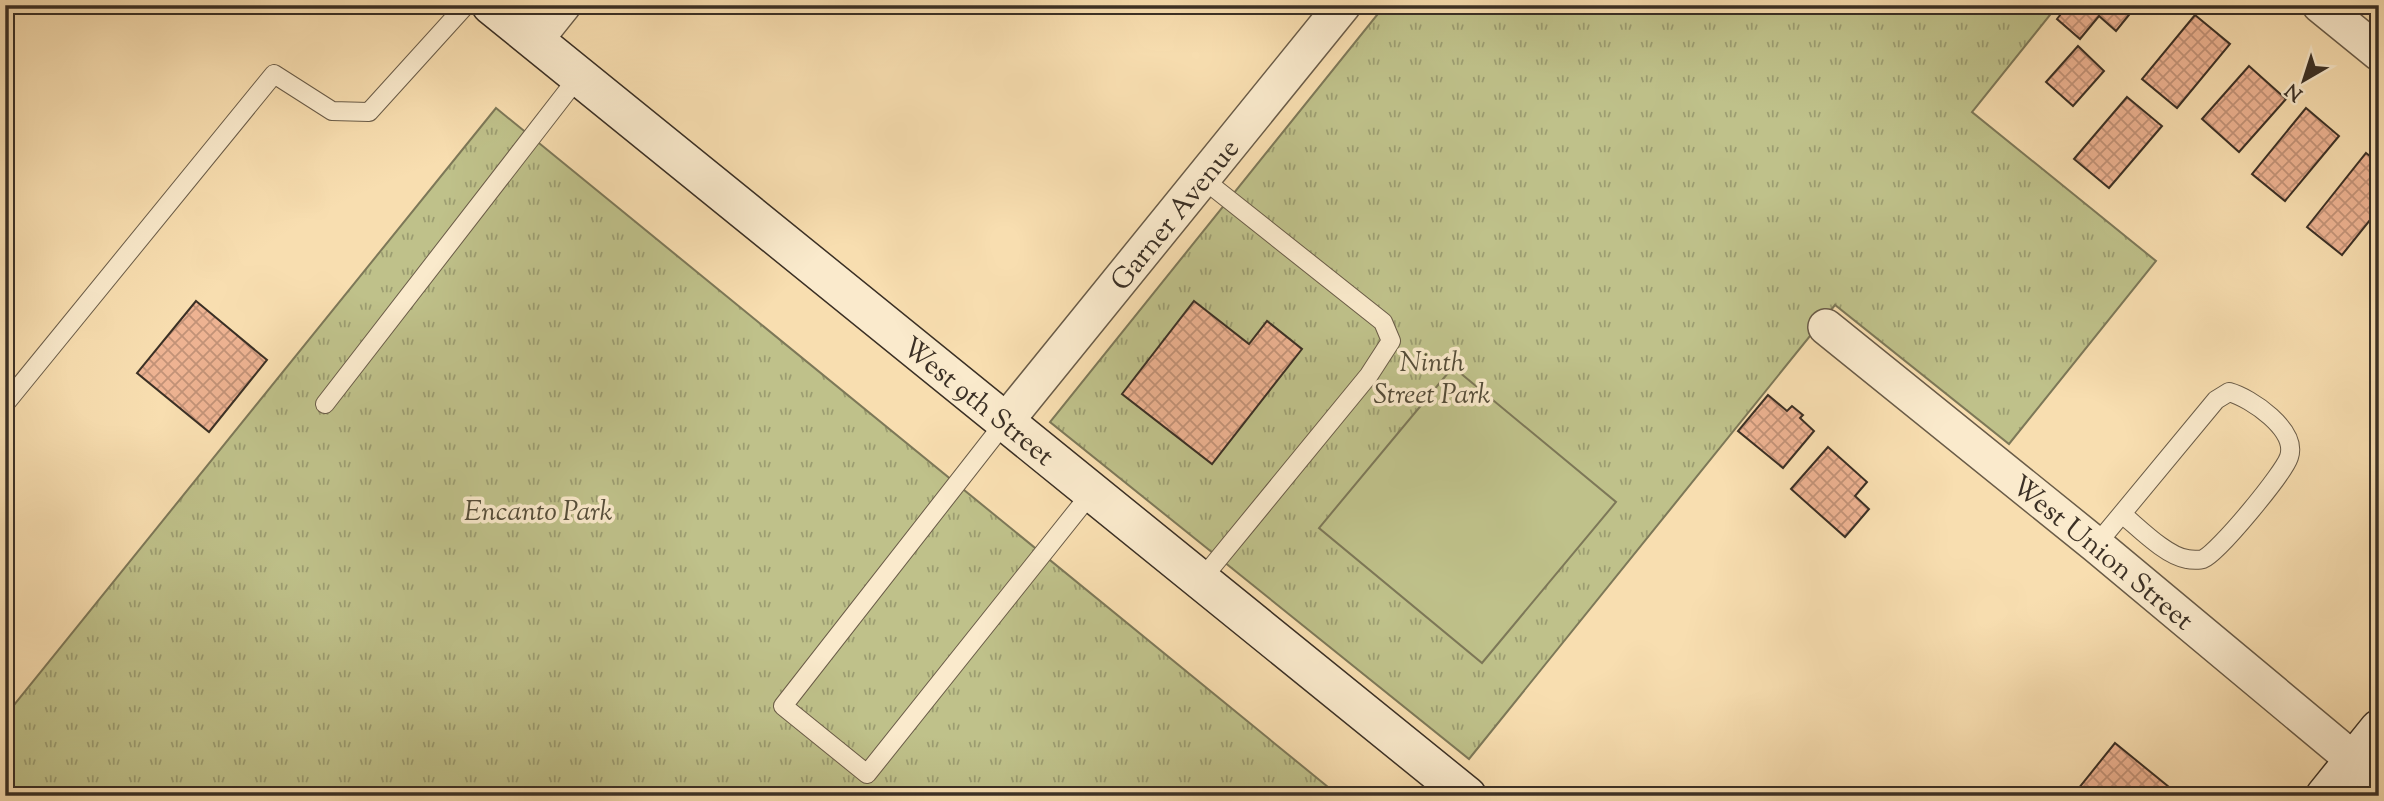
<svg xmlns="http://www.w3.org/2000/svg" width="2384" height="801" font-family="'Sorts Mill Goudy',serif">
<defs>
<pattern id="park-tufts" width="24" height="20" patternUnits="userSpaceOnUse" patternTransform="scale(1.75)"><rect width="24" height="20" fill="#bfc18a"/><path d="M3 7l-1-3M5 7V3M7 7l1-3M15 17l-1-3M17 17v-4M19 17l1-3" fill="none" stroke="#9c9d71"/></pattern>
<pattern id="building-cross-hatch" width="8" height="8" patternUnits="userSpaceOnUse" patternTransform="scale(1.75)"><rect width="8" height="8" fill="#eeb392"/><path d="M0 0l8 8M0 8l8-8" fill="none" stroke="#c29277"/></pattern>
</defs>
<rect width="100%" height="100%" fill="#f8deb0"/>
<filter id="stains"><feTurbulence type="fractalNoise" baseFrequency=".00286" numOctaves="4"/><feColorMatrix values="0 0 0 0 .2 0 0 0 0 .09 0 0 0 0 .02 0 0 0 .5 -.17"/></filter>
<radialGradient id="worn" r=".72"><stop offset=".6" stop-color="#630" stop-opacity="0"/><stop offset="1" stop-color="#630" stop-opacity=".3"/></radialGradient>
<g fill="url(#park-tufts)" stroke="#7d7858" stroke-width="2">
<path d="M1385,5H2058L1972,112L2156,261L2009,444L1835,305L1469,759L1050,422Z"/>
<path d="M496,108L1339,796H5V716Z"/>
</g>
<path fill="#bfc18a" stroke="#7d7858" stroke-width="2" d="M1453,367L1616,502L1482,663L1319,528Z"/>
<g fill="url(#building-cross-hatch)" stroke="#3b3025" stroke-width="2">
<path d="M2068,5H2137L2116,31L2099,16L2080,39L2057,19Z"/>
<path d="M2195,15L2230,44L2177,108L2142,79Z"/>
<path d="M2078,46L2104,71L2073,106L2046,82Z"/>
<path d="M2249,66L2286,99L2239,152L2202,119Z"/>
<path d="M2127,97L2162,126L2109,188L2074,159Z"/>
<path d="M2306,108L2339,136L2285,201L2252,174Z"/>
<path d="M2366,153L2379,163V209L2342,255L2307,227Z"/>
<path d="M196,301L267,360L209,432L137,373Z"/>
<path d="M1194,301L1249,344L1267,321L1302,349L1212,464L1122,394Z"/>
<path d="M1768,395L1787,411L1792,406L1803,415L1800,418L1814,431L1783,468L1738,431Z"/>
<path d="M1828,447L1867,482L1855,496L1869,509L1845,537L1791,489Z"/>
<path d="M2115,743L2180,796H2087L2078,789Z"/>
</g>
<g fill="none" stroke-linecap="round" stroke-linejoin="round">
<g stroke="#6a5c48" stroke-width="20">
<g id="lane">
<path d="M5,404L274,74L332,111L369,112L466,5"/>
<path d="M325,404L579,76"/>
<path d="M1005,422L783,706L867,774L1092,492"/>
<path d="M2096,545L2216,400L2229,392C2251,398 2298,430 2289,457C2284,473 2218,553 2203,559C2200,560 2191,560 2187,559C2166,556 2138,527 2122,514"/>
<path d="M1201,580L1369,375L1391,341L1383,322L1203,179"/>
</g>
</g>
<g stroke="#6a5c48" stroke-width="38">
<g id="street">
<path d="M2320,5L2379,53"/>
<path d="M535,40L563,5"/>
<path id="s1" d="M1826,327L2096,545L2379,781"/>
<path id="s2" d="M1005,422L1343,5"/>
</g>
</g>
<g stroke="#3b3025" stroke-width="41">
<g id="secondary">
<path id="s3" d="M491,5L1467,796"/>
<path d="M2325,796L2379,729"/>
</g>
</g>
<use href="#lane" stroke="#faeacc" stroke-width="18"/>
<use href="#street" stroke="#faeacc" stroke-width="35"/>
<use href="#secondary" stroke="#faeacc" stroke-width="38"/>
</g>
<g text-anchor="middle" stroke-width="7" stroke-linejoin="round" paint-order="stroke">
<g font-size="28" fill="#3b3025" stroke="#faeacc">
<text dy="10" stroke="none"><textPath href="#s2" startOffset="268">Garner Avenue</textPath></text>
<text dy="10" stroke="none"><textPath href="#s3" startOffset="628">West 9th Street</textPath></text>
<text dy="10" stroke="none"><textPath href="#s1" startOffset="357">West Union Street</textPath></text>
</g>
<g font-size="28" font-style="italic" fill="#554d39" stroke="#faeacc">
<text x="1432" y="371">Ninth<tspan x="1432" dy="32">Street Park</tspan></text>
<text x="538" y="520">Encanto Park</text>
</g>
</g>
<rect width="2384" height="801" fill="none" stroke="#f8deb0" stroke-width="28"/>
<rect x="7" y="7" width="2370" height="787" fill="none" stroke="#3b3025" stroke-width="3.5"/>
<rect x="14" y="14" width="2356" height="773" fill="none" stroke="#3b3025" stroke-width="2"/>
<g transform="translate(2304 80) rotate(219)" stroke="#faeacc" stroke-width="5" paint-order="stroke">
<path d="M0-5L12 26L0 18L-12 26Z" fill="#3b3025"/>
<text y="-10" font-size="19" font-weight="bold" text-anchor="middle" fill="#3b3025">N</text>
</g>
<rect width="100%" height="100%" filter="url(#stains)"/>
<rect width="100%" height="100%" fill="url(#worn)"/>
</svg>
